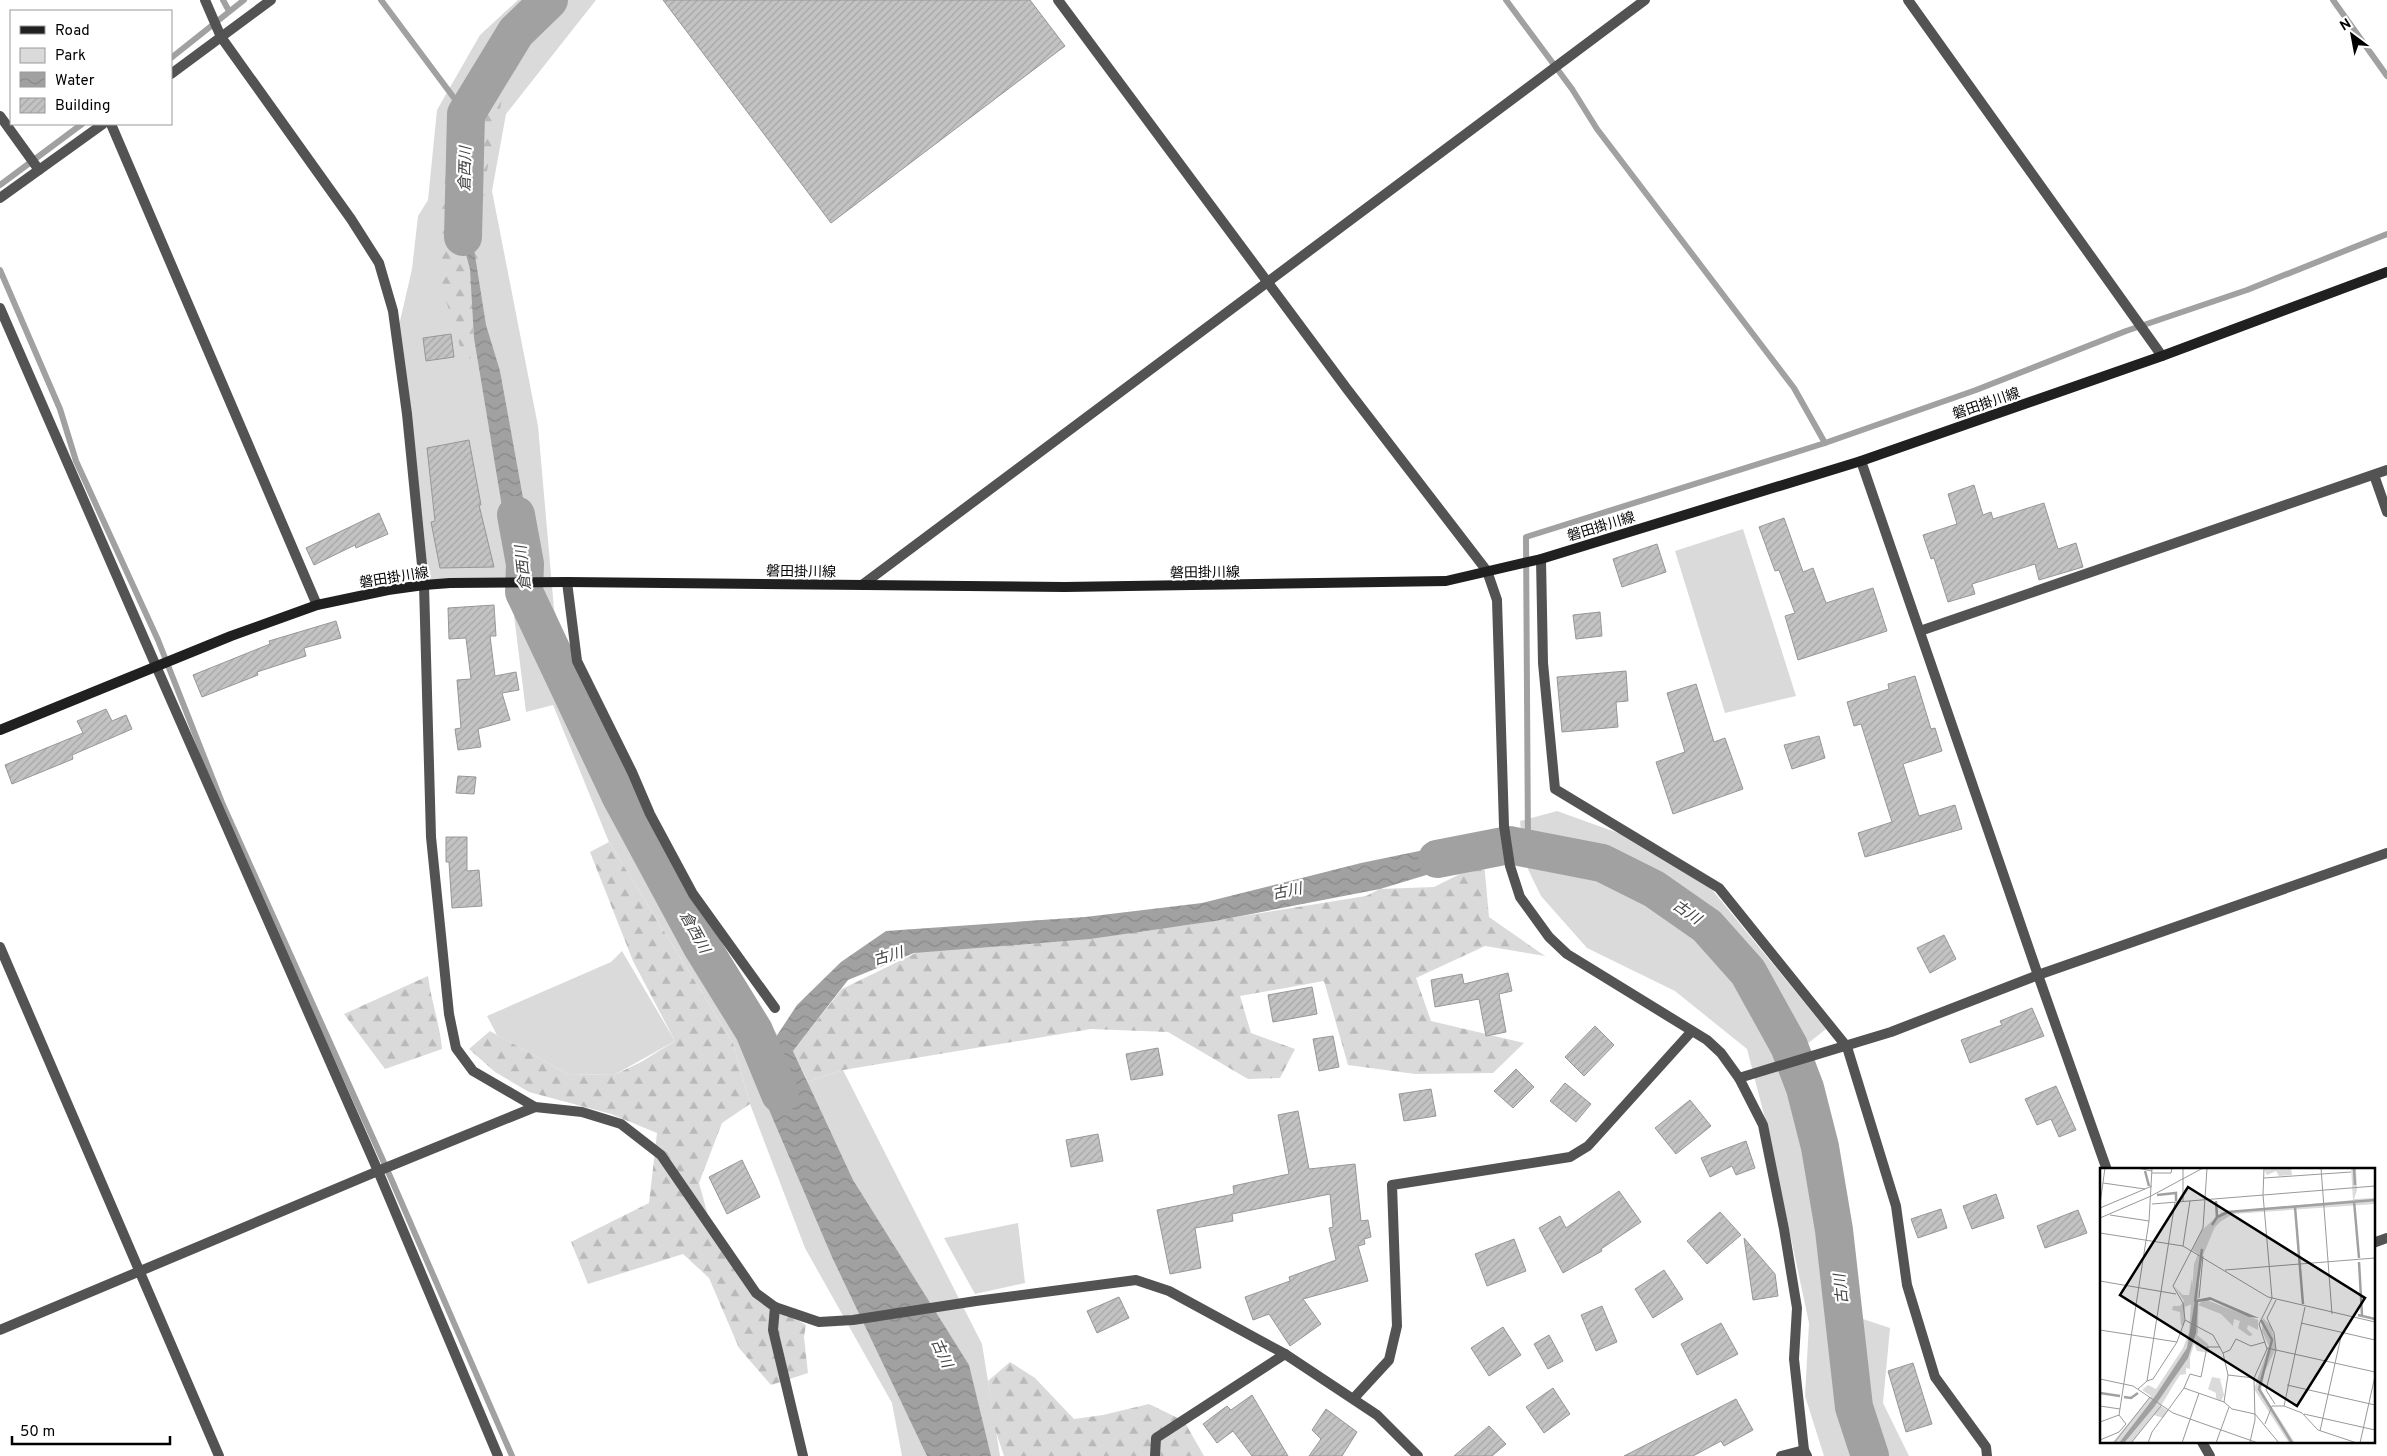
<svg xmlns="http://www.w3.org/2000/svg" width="2387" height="1456" font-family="Overpass,'Noto Sans JP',sans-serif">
<defs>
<pattern id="forest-firs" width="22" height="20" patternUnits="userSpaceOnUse" patternTransform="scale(1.25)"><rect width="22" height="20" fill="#dadada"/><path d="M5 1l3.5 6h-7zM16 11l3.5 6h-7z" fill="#b9b9b9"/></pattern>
<pattern id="water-waves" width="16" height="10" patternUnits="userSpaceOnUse" patternTransform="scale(1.25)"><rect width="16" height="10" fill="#a1a1a1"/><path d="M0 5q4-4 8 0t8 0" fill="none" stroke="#898989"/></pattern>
<pattern id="building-hatch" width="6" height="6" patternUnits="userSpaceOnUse" patternTransform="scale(1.25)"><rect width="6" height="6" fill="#c3c3c3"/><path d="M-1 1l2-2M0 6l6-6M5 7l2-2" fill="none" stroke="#a6a6a6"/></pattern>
</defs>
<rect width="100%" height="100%" fill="#fff"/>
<g fill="#dadada">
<path d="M518,0H596L506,114L492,191L538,426L554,609L582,687L666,863L808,1082L843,1070L982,1344L1000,1456H902L892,1403L805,1248L750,1104L733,1043L609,842L553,705L526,712L510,583L424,585L397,334L412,269L418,216L428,200L437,110L480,35Z"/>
<path d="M1743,529L1796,696L1725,713L1675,551Z"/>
<path d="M1557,811L1646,843L1709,886L1826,1029L1801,1049L1812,1082L1857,1317L1890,1328L1883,1403L1909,1456H1824L1805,1396L1809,1323L1768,1130L1747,1049L1675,991L1587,948L1541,896L1524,861L1520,821Z"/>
<path d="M622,951L675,1041L614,1075L568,1074L497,1035L487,1016L611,962Z"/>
<path d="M1018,1223L1025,1283L975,1294L944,1238Z"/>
</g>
<g fill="url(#forest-firs)">
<path d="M536,0H576L548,20L505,85L486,175L469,378L451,315L438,279L443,225L440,205L449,162L466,119L461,95L507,25Z"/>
<path d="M609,842L733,1043L750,1104L722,1123L699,1183L712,1230L764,1299L806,1325L804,1337L808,1373L771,1385L739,1348L709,1278L683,1254L588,1284L571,1242L649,1203L657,1133L611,1114L529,1092L495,1072L469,1049L490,1031L568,1074L614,1075L641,1062L675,1041L633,961L590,852Z"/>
<path d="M1484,862L1489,917L1545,956L1485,946L1416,978L1431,1021L1524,1043L1493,1073L1415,1074L1348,1065L1324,981L1240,996L1251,1033L1295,1049L1280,1078L1248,1079L1168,1032L1091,1029L843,1070L808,1082L793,1051L842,989L926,948L1181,926L1366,896L1380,889L1434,887Z"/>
<path d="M428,976C431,1001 440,1024 442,1049L385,1069L344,1014Z"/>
<path d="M1010,1362L1035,1378L1074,1419L1103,1415L1149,1404L1184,1421L1204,1456H1004L995,1429L988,1381Z"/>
</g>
<g fill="url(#water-waves)">
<path d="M464,186L486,325L500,371L535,564L512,567L474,338L470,269L454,211Z"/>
<path d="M1487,837L1486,857L1380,889L1215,921L1090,939L914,953L848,980L793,1051L853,1180L969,1365L991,1456H927L832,1257L764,1098L752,1050L772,1043L797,1005L841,962L886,931L1085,917L1202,903L1361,863Z"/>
</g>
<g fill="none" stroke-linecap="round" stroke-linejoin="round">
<g stroke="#a1a1a1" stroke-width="6">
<path d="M223,0L229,11"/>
<path d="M381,0L466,114"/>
<path d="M1506,0L1572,89L1597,129L1794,388L1825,443"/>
<path d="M2333,0L2387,76"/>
<path d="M171,58L244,0"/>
<path d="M0,185L82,124"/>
<path d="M0,270L60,409L76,461L158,640L223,805L386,1167L512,1456"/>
<path d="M1528,847L1526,537L1825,443L1976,390L2126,331L2247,290L2387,234"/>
</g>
<g stroke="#a1a1a1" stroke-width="38">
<path d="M463,237L466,114L516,32L549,0"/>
<path d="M516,515L525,564L524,592L621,797L701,945L754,1031L780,1094"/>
<path d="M1437,859L1509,845L1602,863L1654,889L1707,926L1748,972L1789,1046L1805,1088L1820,1147L1834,1230L1854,1407L1870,1456"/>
</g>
</g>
<g fill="url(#building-hatch)" stroke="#979797">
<path d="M663,0H1030L1065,46L831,223Z"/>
<path d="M451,334L454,357L426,361L423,338Z"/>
<path d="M469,440L481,505H479L494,567L440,568L431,522L435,521L427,448Z"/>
<path d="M1974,485L1983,515L1991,512L1993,519L2044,503L2058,549L2076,543L2083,567L2039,580L2035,564L1972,584L1975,594L1948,602L1934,558L1931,559L1923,535L1957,524L1948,494Z"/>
<path d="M379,513L388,534L356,548L355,545L314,565L306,548Z"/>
<path d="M1784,518L1803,572L1813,568L1826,603L1873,588L1887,631L1798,660L1785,616L1795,613L1779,570L1775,571L1759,527Z"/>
<path d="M1657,544L1666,572L1622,587L1613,559Z"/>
<path d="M494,605L496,636H490L495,676L516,672L519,690L502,693L510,720L478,729L481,747L458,750L455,729L461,728L457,680L471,679L466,638L449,639L448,608Z"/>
<path d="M1600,612L1602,636L1576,639L1573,615Z"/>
<path d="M336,621L341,638L304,648L306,656L257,672L258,675L202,697L193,675L270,644L269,641Z"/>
<path d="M1626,671L1628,701L1616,702L1618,727L1562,732L1557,677Z"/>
<path d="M1915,676L1931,729L1935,728L1942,751L1903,764L1919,816L1955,805L1962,829L1865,857L1858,833L1892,822L1861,724L1854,726L1847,702L1889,689L1888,684Z"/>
<path d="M1696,684L1714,742L1725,738L1743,789L1673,814L1656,762L1685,752L1667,693Z"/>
<path d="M106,709L112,721L126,715L132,729L72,755L73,759L12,784L5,765L83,733L77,721Z"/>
<path d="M1819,736L1825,758L1792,769L1784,745Z"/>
<path d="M458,776L476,777L474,794L456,793Z"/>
<path d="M446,837H467V871L479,870L482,906L452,908L449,862H446Z"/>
<path d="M1944,935L1956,959L1930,973L1917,948Z"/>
<path d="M1508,973L1512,991L1499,994L1506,1032L1486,1036L1479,999L1435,1007L1431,980L1462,974L1464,984Z"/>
<path d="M1312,987L1317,1014L1273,1022L1268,995Z"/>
<path d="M2032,1008L2044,1036L1970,1063L1961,1040L2002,1025L2000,1021Z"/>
<path d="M1595,1026L1614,1045L1584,1076L1565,1057Z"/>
<path d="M1333,1036L1339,1067L1319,1071L1313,1039Z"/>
<path d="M1158,1048L1163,1075L1131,1080L1126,1054Z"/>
<path d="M1516,1069L1534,1087L1513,1108L1494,1091Z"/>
<path d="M1565,1083L1591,1104L1576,1122L1550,1101Z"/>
<path d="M2056,1086L2076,1130L2059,1137L2051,1119L2037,1125L2025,1099Z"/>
<path d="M1431,1089L1436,1116L1404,1121L1399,1094Z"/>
<path d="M1690,1100L1711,1126L1676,1154L1655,1128Z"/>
<path d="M1298,1111L1309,1169L1355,1164L1361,1221L1368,1220L1371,1237L1364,1239L1365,1244L1358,1246L1368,1281L1303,1299L1321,1324L1290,1346L1269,1314L1253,1320L1245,1297L1290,1281L1289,1277L1336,1260L1329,1228L1333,1227L1330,1194L1232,1214L1233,1221L1195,1228L1201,1268L1170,1274L1157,1210L1234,1194L1233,1186L1289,1174L1278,1115Z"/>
<path d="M1098,1134L1103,1161L1071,1167L1066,1140Z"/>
<path d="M1746,1141L1755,1168L1736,1175L1732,1166L1710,1177L1701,1158Z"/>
<path d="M742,1160L760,1197L727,1214L709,1177Z"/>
<path d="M1619,1191L1641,1222L1601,1249L1602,1251L1563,1273L1539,1228L1560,1216L1566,1228Z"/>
<path d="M1996,1194L2004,1218L1972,1229L1963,1206Z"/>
<path d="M1941,1209L1947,1228L1918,1238L1911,1219Z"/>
<path d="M2078,1210L2087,1233L2045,1248L2037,1226Z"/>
<path d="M1720,1212L1741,1235L1707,1264L1687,1241Z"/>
<path d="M1744,1238L1775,1274L1778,1296L1753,1300Z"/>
<path d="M1514,1239L1526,1271L1487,1286L1475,1254Z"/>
<path d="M1664,1270L1683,1299L1653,1318L1635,1289Z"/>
<path d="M1119,1297L1129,1318L1097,1333L1087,1311Z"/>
<path d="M1602,1306L1617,1342L1596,1351L1581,1315Z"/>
<path d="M1721,1323L1738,1354L1697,1375L1681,1344Z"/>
<path d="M1503,1327L1521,1355L1489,1376L1471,1348Z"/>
<path d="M1549,1335L1563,1361L1548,1369L1534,1344Z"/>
<path d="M1913,1363L1932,1424L1906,1432L1888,1371Z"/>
<path d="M1553,1388L1570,1414L1544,1433L1526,1407Z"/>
<path d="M1252,1395L1288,1456H1252L1233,1431L1217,1443L1203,1424L1227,1406L1231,1410Z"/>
<path d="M1736,1399L1753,1430L1724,1446L1721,1441L1693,1456H1624Z"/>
<path d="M1326,1409L1357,1432L1342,1456H1309L1321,1439L1312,1430Z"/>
<path d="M1489,1426L1506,1444L1492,1456H1454Z"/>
</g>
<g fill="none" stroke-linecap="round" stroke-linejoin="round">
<g stroke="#535353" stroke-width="10">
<path d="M205,0L221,37L351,219L379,263L393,311L407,414L424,585L431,837L449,1014L456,1048L473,1071L535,1107L582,1112L621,1124L661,1155L756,1293L775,1307L819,1322L853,1320L976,1301L1136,1280L1169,1291L1285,1354L1377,1415L1418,1456"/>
<path d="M171,74L271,0"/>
<path d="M0,116L39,170"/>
<path d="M111,124L317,605"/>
<path d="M0,198L103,124"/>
<path d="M0,308L156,666"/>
<path d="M1861,461L2038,975L2107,1170"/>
<path d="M2374,475L2387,512"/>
<path d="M1541,559L1543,663L1555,789L1719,888L1847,1047L1896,1206L1907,1285L1935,1377L1986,1447L1987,1456"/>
<path d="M567,582L577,661L632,772L650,814L693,894L775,1008"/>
<path d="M862,585L1645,0"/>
<path d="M1920,631L2387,470"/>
<path d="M1739,1078L1891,1032L2038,975L2387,853"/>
<path d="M378,1171L535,1107"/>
<path d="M2373,1243L2387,1238"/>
<path d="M775,1307L773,1330L803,1456"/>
<path d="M1354,1398L1389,1360L1397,1326L1392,1185L1570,1157L1588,1146L1691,1032"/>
<path d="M2202,1442L2210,1456"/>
<path d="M1155,1456L1156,1438L1285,1354"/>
<path d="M1781,1456L1804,1450"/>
</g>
<g stroke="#535353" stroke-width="10">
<path d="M1058,0L1347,389L1487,571L1497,600L1504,826L1510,866L1520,897L1549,937L1567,954L1707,1040L1721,1053L1739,1078L1763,1125L1784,1229L1797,1308L1794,1359L1804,1450L1807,1456"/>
<path d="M1908,0L2162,356"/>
<path d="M156,666L378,1171L498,1456"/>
<path d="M0,947L219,1456"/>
<path d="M0,1330L378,1171"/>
</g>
<path stroke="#202020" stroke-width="10" d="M0,730L231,636L317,605L388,590L424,585L450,583L567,582L1065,587L1446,581L1541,559L1861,461L2162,356L2387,272"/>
</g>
<g text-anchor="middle" stroke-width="4.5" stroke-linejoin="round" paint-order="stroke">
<g font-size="14" fill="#000" stroke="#fff">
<text transform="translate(1986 403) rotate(-19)" y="5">磐田掛川線</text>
<text transform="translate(1601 526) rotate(-17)" y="5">磐田掛川線</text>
<text transform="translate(801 571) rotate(1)" y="5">磐田掛川線</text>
<text transform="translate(1205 572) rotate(-1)" y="5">磐田掛川線</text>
<text transform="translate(394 577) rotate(-9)" y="5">磐田掛川線</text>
</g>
<g font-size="15" font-style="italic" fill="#424242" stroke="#fff">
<text transform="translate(465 169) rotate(-89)" y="5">倉西川</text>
<text transform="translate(523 568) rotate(-96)" y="5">倉西川</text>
<text transform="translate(1287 891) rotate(-12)" y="5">古川</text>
<text transform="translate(1687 912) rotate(35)" y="5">古川</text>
<text transform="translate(695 932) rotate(61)" y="5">倉西川</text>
<text transform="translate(888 956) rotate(-16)" y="5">古川</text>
<text transform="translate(1841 1289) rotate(-96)" y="5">古川</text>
<text transform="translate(942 1353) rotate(66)" y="5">古川</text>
</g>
</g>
<g transform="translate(2100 1168)">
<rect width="275" height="275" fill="#fff"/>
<path d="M251,0H256L257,22L254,31L275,30V36L133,46L116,56L99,97L98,164L90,189L61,238L68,243L63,250L54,247L31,275H12L51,228L42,222L48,217L56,221L83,180L89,164L94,96L98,86L92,82L102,62L122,44L253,32ZM163,150L171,158L176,180L165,203L161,222L195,275H189L154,221L169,178L162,163Z" fill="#dadada"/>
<path d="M191,0L192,7L179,8L176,3L167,7L164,1ZM275,31V34L262,36L128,46L105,69L111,55L124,44ZM92,110L94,130L92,136L85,139L84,158L81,157L80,144L72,142L73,138H80L84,133L74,118L83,127H89ZM104,131L158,152V162L148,157L147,161L153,167L149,168L138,160L140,153L134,151L133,158L121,146L98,137ZM97,167L108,176L110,185L97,183L94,176ZM90,189V201L86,200V206L80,207L74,216L75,207ZM112,209L127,212L120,211L124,227L121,233L116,230V225L108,221Z" fill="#dadada"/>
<path d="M110,129L159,150L149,149L111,132L98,134L96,165L88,190L54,239L24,275H19L56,227L87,180L95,132Z" fill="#a1a1a1"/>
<path fill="none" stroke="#a1a1a1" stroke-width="2.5" d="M254,0L255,17M45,3L49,18M57,27L76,25V33M116,33L117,49M254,33L259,90M195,39L203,136M112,57L117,49L128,44L275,32M259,94L262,147M95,134L102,81M258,147L275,151M161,152L172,172L159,221L192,275M0,225L20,228M24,229L31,230L38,225"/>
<path fill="none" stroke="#999" stroke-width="1" d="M37,0L52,3M83,0V33M107,0L103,60L73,118L83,135L85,152L113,167L123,185L128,207L124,234M221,0L232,146M52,5H71L72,0M164,10L251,4M3,15L45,21M0,36L5,0M52,36L275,18M0,40L52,18M10,47L49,53M0,50L51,28L103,0M0,65L83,78L168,129L275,154M83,78L90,33M125,102L275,90M0,113L76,126M99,130L103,88M201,155L275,172M0,162L77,174M167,180L275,204M123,185L130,182L136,171L151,178L165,174M128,207L154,210M0,211L33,218L73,245L158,275M47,213L53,211L77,174L85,152M187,217L275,237M84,220L124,234L132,241L155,246L179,275M38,221L47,213L75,34M175,236L166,222L176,182L174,165L167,150L176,132M0,238L20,241M184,238L205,139M204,246L275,262M0,254L19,247M165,256L172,238H184L202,245L218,262L257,275M220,263L242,164M0,272L19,264L26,256L19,247L49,53L52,0M150,274L155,252L154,210L167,181L159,156L172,130L163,27L164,0M14,275L50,229M31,275L61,238M48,275L52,264L84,220L90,206L101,209L107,179H120M82,275L99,225M116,275L129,239M260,275L275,208"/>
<path fill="#000" fill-opacity="0.15" stroke="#000" stroke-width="2.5" d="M88,19L265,130L197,238L20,127Z"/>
<rect width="275" height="275" fill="none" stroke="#000" stroke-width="2.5"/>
</g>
<rect x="10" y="10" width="162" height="115" fill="#ffffff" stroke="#999999"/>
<rect x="20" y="26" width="25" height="8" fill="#202020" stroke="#999999"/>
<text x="55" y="35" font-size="15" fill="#000000">Road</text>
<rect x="20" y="48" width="25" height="15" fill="#dadada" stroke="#999999"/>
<text x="55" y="60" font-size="15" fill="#000000">Park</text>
<rect x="20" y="72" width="25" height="15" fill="url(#water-waves)" stroke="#999999"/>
<text x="55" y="85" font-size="15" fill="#000000">Water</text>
<rect x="20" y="98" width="25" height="15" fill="url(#building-hatch)" stroke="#999999"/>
<text x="55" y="110" font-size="15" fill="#000000">Building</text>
<g transform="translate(2352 35) rotate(328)" stroke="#ffffff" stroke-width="4" paint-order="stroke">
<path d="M0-4L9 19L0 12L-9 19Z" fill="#000000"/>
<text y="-8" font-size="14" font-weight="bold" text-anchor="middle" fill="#000000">N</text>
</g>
<path d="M12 1436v8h158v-8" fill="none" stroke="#000000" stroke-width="2.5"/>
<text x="20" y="1436" font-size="15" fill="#000000" stroke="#ffffff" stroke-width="4" paint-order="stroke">50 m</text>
</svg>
